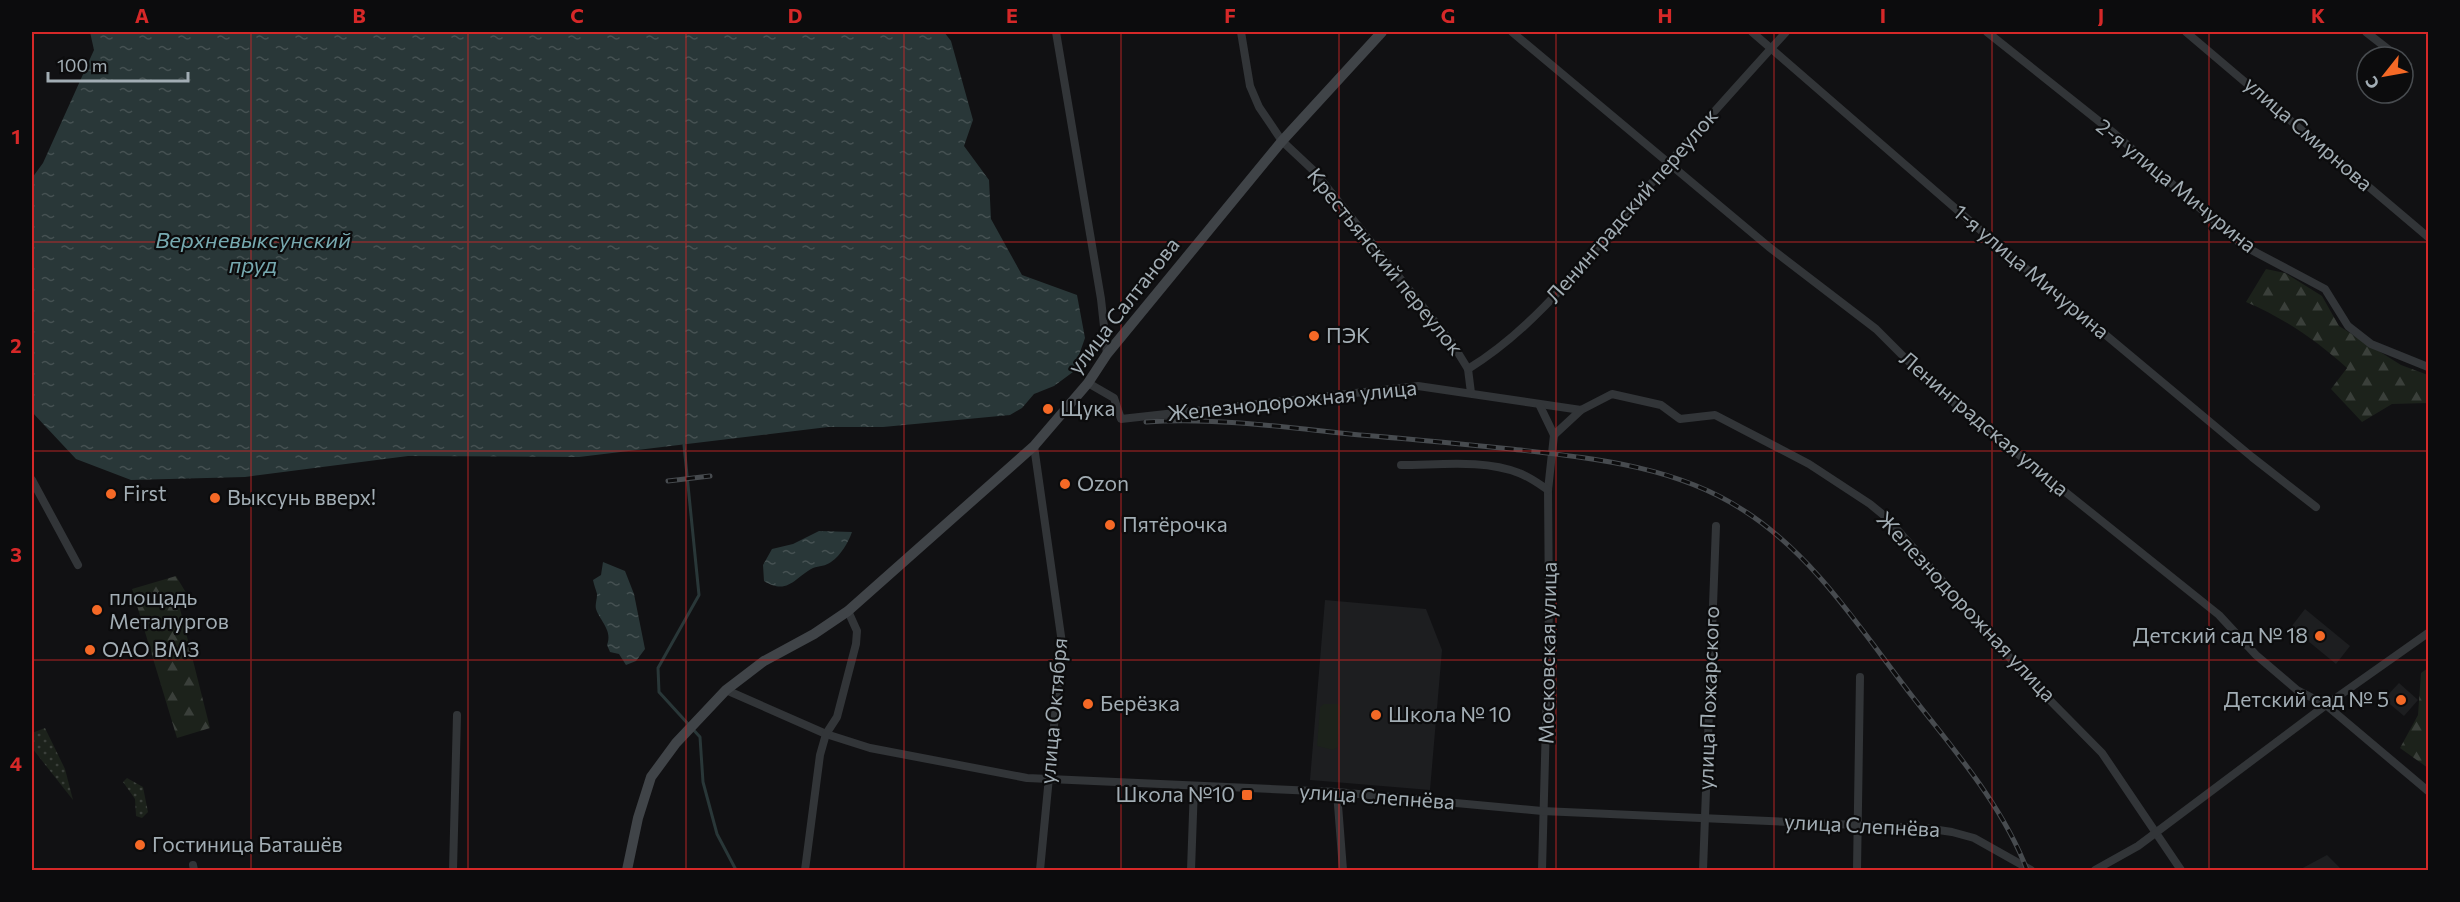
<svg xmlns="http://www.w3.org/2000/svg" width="2460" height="902" font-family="Commissioner,sans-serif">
<defs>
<pattern id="grass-dots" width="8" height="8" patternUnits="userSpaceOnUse" patternTransform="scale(1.5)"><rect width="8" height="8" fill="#1c221b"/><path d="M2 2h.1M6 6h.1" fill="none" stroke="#3a3f3a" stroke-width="1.8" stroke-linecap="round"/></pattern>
<pattern id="forest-firs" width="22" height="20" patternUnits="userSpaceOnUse" patternTransform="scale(1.5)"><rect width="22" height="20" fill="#1c221b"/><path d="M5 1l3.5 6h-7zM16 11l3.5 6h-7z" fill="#3a3f3a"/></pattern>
<pattern id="water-ripples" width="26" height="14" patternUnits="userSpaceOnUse" patternTransform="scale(1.5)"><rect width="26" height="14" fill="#293738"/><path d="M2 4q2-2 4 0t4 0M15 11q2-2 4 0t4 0" fill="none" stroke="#455152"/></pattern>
</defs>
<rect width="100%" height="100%" fill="#111113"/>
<g fill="#1d1e20">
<path d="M1325,600L1426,609L1442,650L1430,790L1310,780Z"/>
<path d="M2305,609L2350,646L2336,664L2291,627Z"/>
<path d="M2399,683L2418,700L2404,716L2384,699Z"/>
<path d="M2327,855L2342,870H2299Z"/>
</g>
<g fill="url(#grass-dots)">
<path d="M45,728L65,769L73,800L32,748V733Z"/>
<path d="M127,778L143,787L148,812L142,818L136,816L135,799L123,782Z"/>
</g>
<g fill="url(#forest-firs)">
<path d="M2266,269L2285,273L2322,296L2339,326L2401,365L2428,375V403L2392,404L2362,422L2331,389L2347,368C2317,341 2284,318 2246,302Z"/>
<path d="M176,576L188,596L178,601L210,728L177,738L132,589Z"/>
<path d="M2428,668V768L2400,748L2418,715L2421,673Z"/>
</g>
<path fill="#1c221b" d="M1324,704H1339L1341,707L1338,747L1333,750L1317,746L1320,707Z"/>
<g fill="url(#water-ripples)">
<path d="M90,32H944L951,41L973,120L964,146L989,180L991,219L1022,275L1077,295L1085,338L1073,372L1054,386L1034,394L1022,408L1010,415L883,427H828L579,457L408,456L245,477L131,480L76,459L32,412V178L43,163L94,50Z"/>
<path d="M819,531L852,532C848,543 841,555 831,562C826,566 819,566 813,568C795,577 788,596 764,581L763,565L772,549L793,544Z"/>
<path d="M603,562L625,571L634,594L645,649L636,661L626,665L619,654L610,652L607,645C613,631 600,621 596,609C595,604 597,600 597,594C596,590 594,585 593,580L601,575Z"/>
</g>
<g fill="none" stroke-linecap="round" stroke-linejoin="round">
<path stroke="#293738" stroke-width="3" d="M684,445L699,595L658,668L659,692L700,737L703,782L717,834L736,870"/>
<g stroke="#323538" stroke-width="8">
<path d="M1056,32L1101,299L1107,354"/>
<path d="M1241,32L1250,86L1259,107L1282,141L1314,171L1452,343L1468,369L1471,393"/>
<path d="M1512,32L1769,247L1876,329L1933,386L2219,615L2256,655L2297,690L2326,705L2428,791"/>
<path d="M1752,32L1993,241L2252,457L2316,507"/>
<path d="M1987,32L2115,134L2242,245L2325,289L2348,326L2371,344L2428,367"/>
<path d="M2186,32L2428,237"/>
<path d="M2366,32L2398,57"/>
<path d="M2403,61L2408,65"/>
<path d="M1468,369C1537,327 1586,259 1638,199C1686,142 1736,87 1786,32"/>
<path d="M1088,383L1114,398L1121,419L1418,386L1581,410L1612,394L1661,405L1680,419L1715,415L1809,464L1870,504L1887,518L2025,675L2102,753L2181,870"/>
<path d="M1540,406L1554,435L1548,490L1549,611L1542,870"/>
<path d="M1554,435L1581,410"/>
<path d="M1034,446L1062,643L1040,870"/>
<path d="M1401,465C1439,465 1484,459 1519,473C1530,477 1539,484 1548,490"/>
<path d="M32,480L78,565"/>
<path d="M726,690L826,734L870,748L1027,778L1337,792L1542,811L1925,828L1952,832L1974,838L2031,870"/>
<path d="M1337,792L1343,870"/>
<path d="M193,865L194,870"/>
<path d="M453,870L457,715"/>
<path d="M805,870L820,755L826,734L837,717L856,644L857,631L848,611"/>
<path d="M1191,870L1194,786"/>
<path d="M1703,870L1716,526"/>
<path d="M1857,870L1860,677"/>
<path d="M2095,870L2138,846L2326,705L2428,633"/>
</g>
<path stroke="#404448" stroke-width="10" d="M627,870L638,818L651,777L676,743L726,690L747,674L764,661L814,634L848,611L1034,446L1088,383L1107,354L1282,141L1382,32"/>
<g stroke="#474b4f" stroke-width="5">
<g id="rail">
<path d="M1146,422C1217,417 1289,428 1360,435C1411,439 1461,444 1511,449C1590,458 1674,465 1743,510C1814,555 1861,630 1912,696C1954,750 2003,806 2027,870"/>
<path d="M668,481L710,476"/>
</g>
</g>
<use href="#rail" stroke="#0c0c0d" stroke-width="3" stroke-dasharray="9" stroke-linecap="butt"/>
</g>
<path fill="none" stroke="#d62828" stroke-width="1.5" stroke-opacity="0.55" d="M251,32V870M468,32V870M686,32V870M904,32V870M1121,32V870M1339,32V870M1556,32V870M1774,32V870M1992,32V870M2209,32V870M32,242H2428M32,451H2428M32,660H2428"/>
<g fill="#f56926" stroke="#0c0c0d" stroke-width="2">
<circle cx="1314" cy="336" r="6"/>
<circle cx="1048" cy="409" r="6"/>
<circle cx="1065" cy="484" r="6"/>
<circle cx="111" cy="494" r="6"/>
<circle cx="215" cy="498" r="6"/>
<circle cx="1110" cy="525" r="6"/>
<circle cx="97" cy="610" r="6"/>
<circle cx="2320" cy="636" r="6"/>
<circle cx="90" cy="650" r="6"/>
<circle cx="2401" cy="700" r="6"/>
<circle cx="1088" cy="704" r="6"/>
<circle cx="1376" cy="715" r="6"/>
<rect x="1241" y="789" width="12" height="12" rx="3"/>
<circle cx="140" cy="845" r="6"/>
</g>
<g text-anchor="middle" stroke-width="4.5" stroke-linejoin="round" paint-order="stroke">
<g font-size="21" fill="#a2adb4" stroke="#0c0c0d">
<text transform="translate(2308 134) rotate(41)" y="7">улица Смирнова</text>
<text transform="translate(2176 186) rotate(39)" y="7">2-я улица Мичурина</text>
<text transform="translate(1632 206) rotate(-49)" y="7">Ленинградский переулок</text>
<text transform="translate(1385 262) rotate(51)" y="7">Крестьянский переулок</text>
<text transform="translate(2031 272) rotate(40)" y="7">1-я улица Мичурина</text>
<text transform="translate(1124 306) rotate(-52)" y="7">улица Салтанова</text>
<text transform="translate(1292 401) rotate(-6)" y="7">Железнодорожная улица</text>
<text transform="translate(1984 424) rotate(40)" y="7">Ленинградская улица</text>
<text transform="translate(1966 607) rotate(47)" y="7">Железнодорожная улица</text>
<text transform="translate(1548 653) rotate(-89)" y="7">Московская улица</text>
<text transform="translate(1709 698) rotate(-88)" y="7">улица Пожарского</text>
<text transform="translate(1054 711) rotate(-85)" y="7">улица Октября</text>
<text transform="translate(1377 797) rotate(4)" y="7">улица Слепнёва</text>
<text transform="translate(1862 826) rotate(3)" y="7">улица Слепнёва</text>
</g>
<g font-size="21" fill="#a2adb4" stroke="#0c0c0d" text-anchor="start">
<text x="1326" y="343">ПЭК</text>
<text x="1060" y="416">Щука</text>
<text x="1077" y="491">Ozon</text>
<text x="123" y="501">First</text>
<text x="227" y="505">Выксунь вверх!</text>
<text x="1122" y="532">Пятёрочка</text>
<text x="109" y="605">площадь<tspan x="109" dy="24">Металургов</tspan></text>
<text x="2308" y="643" text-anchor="end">Детский сад № 18</text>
<text x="102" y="657">ОАО ВМЗ</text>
<text x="2389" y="707" text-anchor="end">Детский сад № 5</text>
<text x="1100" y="711">Берёзка</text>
<text x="1388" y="722">Школа № 10</text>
<text x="1235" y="802" text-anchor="end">Школа №10</text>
<text x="152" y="852">Гостиница Баташёв</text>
</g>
<g font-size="22" font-style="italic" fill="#77a9b0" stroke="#0c0c0d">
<text x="253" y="248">Верхневыксунский<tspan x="253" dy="25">пруд</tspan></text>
</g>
</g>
<rect width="2460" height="902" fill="none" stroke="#0c0c0d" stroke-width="66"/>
<g transform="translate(2385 75) rotate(239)"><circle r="28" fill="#0c0c0d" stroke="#484c50" stroke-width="1.5"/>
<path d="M0-4.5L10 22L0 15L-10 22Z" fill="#f56926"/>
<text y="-9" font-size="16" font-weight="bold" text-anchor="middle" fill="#a2adb4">С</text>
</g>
<path d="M48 72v9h140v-9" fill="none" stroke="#a2adb4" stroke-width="3"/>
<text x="57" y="72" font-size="18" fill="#a2adb4" stroke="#0c0c0d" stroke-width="4.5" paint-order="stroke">100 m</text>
<rect x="33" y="33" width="2394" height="836" fill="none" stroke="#d62828" stroke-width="2"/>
<g font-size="20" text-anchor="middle" font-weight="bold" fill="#d62828">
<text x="142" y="23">A</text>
<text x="359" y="23">B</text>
<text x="577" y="23">C</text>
<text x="795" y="23">D</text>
<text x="1012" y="23">E</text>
<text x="1230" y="23">F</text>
<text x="1448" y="23">G</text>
<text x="1665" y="23">H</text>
<text x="1883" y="23">I</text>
<text x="2101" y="23">J</text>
<text x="2318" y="23">K</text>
<text x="16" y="144">1</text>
<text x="16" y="353">2</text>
<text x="16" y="562">3</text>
<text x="16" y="771">4</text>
</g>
</svg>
